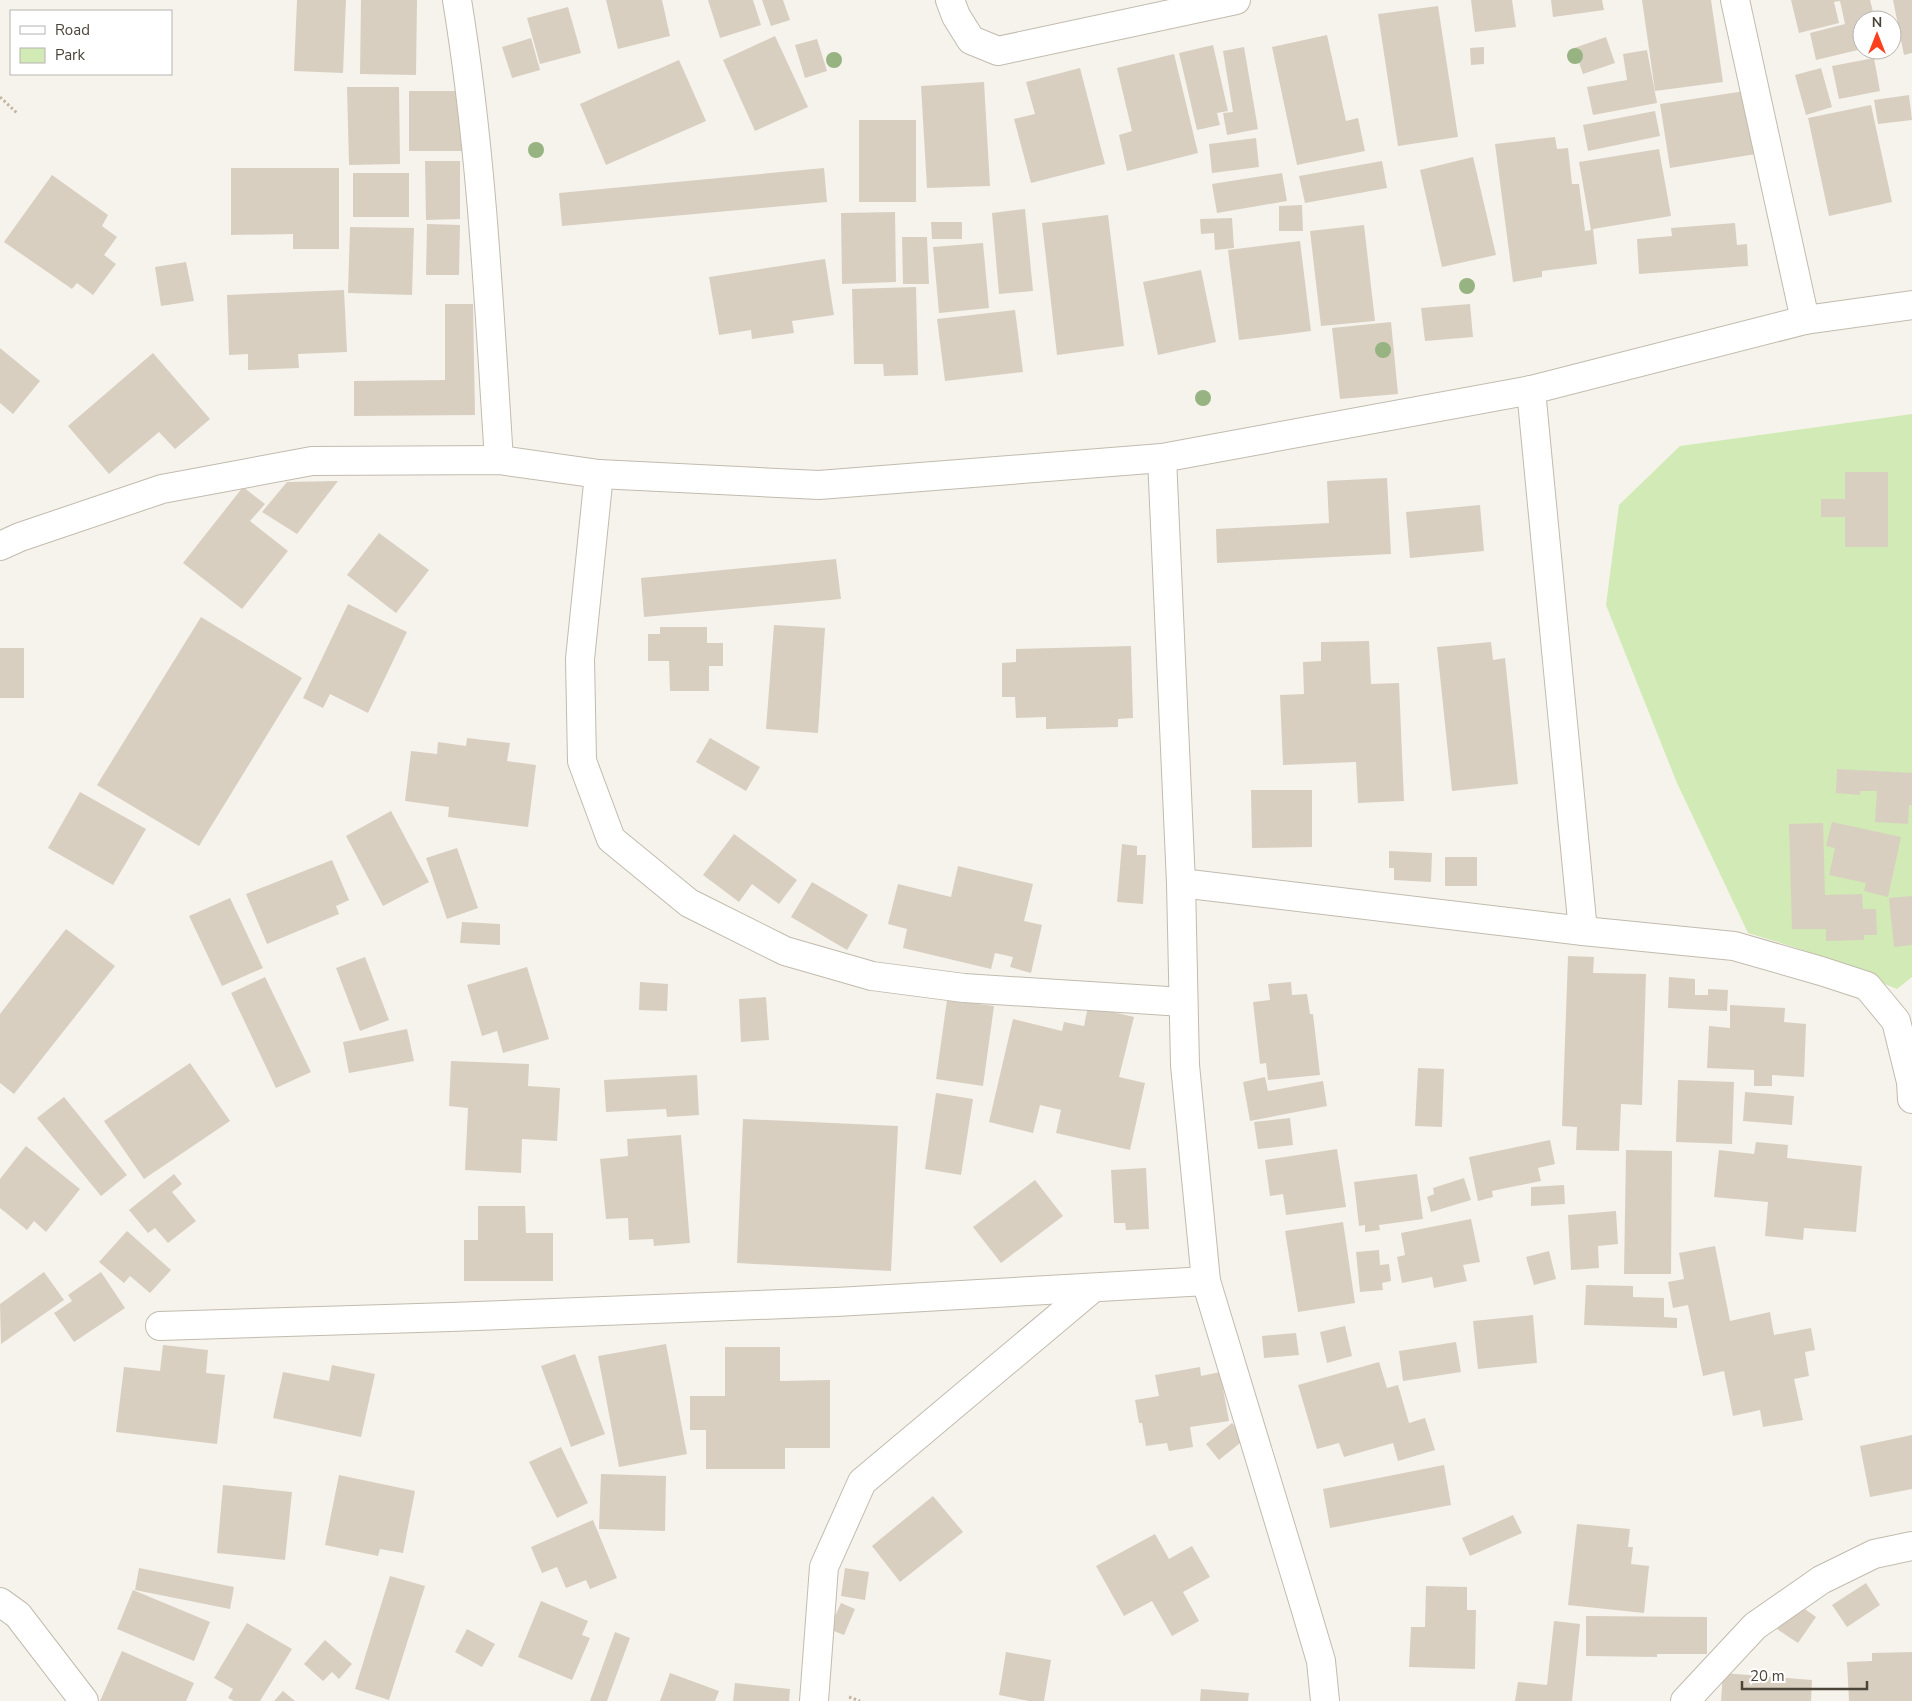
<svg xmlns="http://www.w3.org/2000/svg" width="1912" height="1701" font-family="'Nunito Sans',sans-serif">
<rect width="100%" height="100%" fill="#f6f3ec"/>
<path fill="#d2eab5" d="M1912,414V977L1897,989L1800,949L1748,933L1677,783L1606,605L1619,505L1680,446Z"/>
<g fill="#d8cfc1">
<path d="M297,0H346L343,73L294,71Z"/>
<path d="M361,0H417L416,75L360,74Z"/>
<path d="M606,0H662L670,36L618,49Z"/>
<path d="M708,0H753L761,25L720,38Z"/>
<path d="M762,0H783L790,20L771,26Z"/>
<path d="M1471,0H1512L1516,27L1475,32Z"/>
<path d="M1551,0H1602L1604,10L1553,17Z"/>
<path d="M1642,0H1711L1723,82L1655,91Z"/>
<path d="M1791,0H1870L1875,20H1862V49L1816,60L1810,33L1845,24L1840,1L1834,2L1839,23L1799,33Z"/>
<path d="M1893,0H1912V53L1904,55Z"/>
<path d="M1438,6L1458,137L1398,146L1378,14Z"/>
<path d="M568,7L581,53L540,64L527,18Z"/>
<path d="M1327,35L1346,121L1358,118L1365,151L1297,165L1272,47Z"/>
<path d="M775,36L808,107L755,131L723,60Z"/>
<path d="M1606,37L1615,63L1583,74L1574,48Z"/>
<path d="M531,38L540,70L512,78L502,47Z"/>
<path d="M817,39L827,71L805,78L795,45Z"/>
<path d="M1213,45L1228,111L1217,113L1220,125L1197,130L1179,53Z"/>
<path d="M1244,47L1258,129L1227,135L1223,113L1233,112L1223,51Z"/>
<path d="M1484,47V64L1471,65L1470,48Z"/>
<path d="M1647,50L1657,103L1593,115L1587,87L1627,80L1623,54Z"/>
<path d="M1174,54L1198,153L1127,171L1119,135L1132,131L1117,68Z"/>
<path d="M1874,58L1880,91L1839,99L1832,66Z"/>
<path d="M679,60L706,121L606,165L580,104Z"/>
<path d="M1080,68L1105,164L1031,183L1014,119L1035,114L1026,82Z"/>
<path d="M1821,68L1832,107L1806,115L1795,75Z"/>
<path d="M984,82L990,186L927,188L921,86Z"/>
<path d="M347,87H399L400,164L349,165Z"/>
<rect x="409" y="91" width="58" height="60"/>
<path d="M1745,91L1756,154L1670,168L1660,104Z"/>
<path d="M1909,95L1912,120L1878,124L1874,100Z"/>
<path d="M1871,105L1892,202L1829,216L1808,118Z"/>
<path d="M1655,111L1660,136L1588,151L1583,125Z"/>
<rect x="859" y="120" width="57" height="82"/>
<path d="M1555,137L1557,149L1568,148L1572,184H1579L1585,231L1591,230L1579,162L1659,149L1671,216L1593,229L1597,264L1542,271V277L1513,282L1495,144Z"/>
<path d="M1256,138L1259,167L1212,173L1209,144Z"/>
<path d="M1473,157L1496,255L1442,267L1420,170Z"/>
<path d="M425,161H460V219L426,220Z"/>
<path d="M1382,161L1387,188L1305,203L1299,176Z"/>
<path d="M231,168H339V249H293V234L231,235Z"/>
<path d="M824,168L827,202L562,226L559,193Z"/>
<rect x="353" y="173" width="56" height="44"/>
<path d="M1282,173L1287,201L1217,213L1212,184Z"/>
<path d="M52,175L108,215L102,226L117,237L104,255L116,264L93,295L77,283L72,289L4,242Z"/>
<path d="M1302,205L1303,231H1279V206Z"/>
<path d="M1025,209L1033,291L999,294L992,213Z"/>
<path d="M895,212L896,282L842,284L841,213Z"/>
<path d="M1108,215L1124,346L1057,355L1042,223Z"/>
<path d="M1232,218L1234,248L1215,250L1214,233L1201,234L1200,219Z"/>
<path d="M931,222H962V239H932Z"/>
<path d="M1735,223L1737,245L1747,244L1748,266L1639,274L1637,239L1672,236L1671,228Z"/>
<path d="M427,224L460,225L459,275H426Z"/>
<path d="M1364,225L1375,321L1321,326L1310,231Z"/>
<path d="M350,227L414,228L412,295L348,293Z"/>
<path d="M902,237H927L929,284H903Z"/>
<path d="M1300,241L1311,331L1239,340L1228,250Z"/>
<path d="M983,243L989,308L939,313L933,247Z"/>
<path d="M825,259L834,315L792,321L794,333L752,339L751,330L719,335L709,277Z"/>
<path d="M186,262L194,301L161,306L155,267Z"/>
<path d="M1201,270L1216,342L1158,355L1143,282Z"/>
<path d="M916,287L918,375L884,376L883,364H854L852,289Z"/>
<path d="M344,290L347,352L298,354L299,368L248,370V354L229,355L227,295Z"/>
<path d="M445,304H473L475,415L354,416V381L445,380Z"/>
<path d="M1470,304L1473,337L1425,341L1421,308Z"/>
<path d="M1015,310L1023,372L945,381L937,319Z"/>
<path d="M1391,322L1398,394L1340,399L1332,328Z"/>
<path d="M0,348L40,381L13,414L0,403Z"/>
<path d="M153,353L210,419L175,449L159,432L109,474L68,426Z"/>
<path d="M1845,472H1888V547H1845V517H1821V499H1845Z"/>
<path d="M1387,478L1391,554L1217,563L1216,529L1329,523L1327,481Z"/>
<path d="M338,481L297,534L262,512L287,482Z"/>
<path d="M243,487L265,504L250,521L288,551L242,609L183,563Z"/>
<path d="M1480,505L1484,551L1410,558L1406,512Z"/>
<path d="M379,533L429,570L396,613L347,575Z"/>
<path d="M836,559L841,599L644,617L641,578Z"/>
<path d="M348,604L407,632L368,713L330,694L323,708L303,698Z"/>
<path d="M201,617L302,678L199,846L97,785Z"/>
<path d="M774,625L825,628L818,733L766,729Z"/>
<path d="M660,627H707V643H723V666H709V691H670L669,661H648V634H660Z"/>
<path d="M1369,641L1371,684L1399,683L1404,801L1358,803L1356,762L1283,765L1280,695L1304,694L1303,662L1321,661V642Z"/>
<path d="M1491,642L1493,660L1505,658L1518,784L1452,791L1437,647Z"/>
<path d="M1131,646L1133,718L1118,719V727L1046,729V717L1016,718L1015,697H1002V663L1016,662V649Z"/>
<rect x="0" y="648" width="24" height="50"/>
<path d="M467,738L510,743L507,761L536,765L528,827L448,817L449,807L405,801L411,751L437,754L438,742L466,746Z"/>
<path d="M710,738L760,767L746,791L696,762Z"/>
<path d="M1837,769L1912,773V805H1909L1908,824L1875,822L1877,791H1860V795L1836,793Z"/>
<path d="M1251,790H1312V847L1252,848Z"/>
<path d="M80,792L146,829L113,885L48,848Z"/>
<path d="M391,811L429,882L383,906L346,836Z"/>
<path d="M1832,822L1901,837L1888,897L1864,891L1866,883L1829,875L1835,848L1826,846Z"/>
<path d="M1823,823L1825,895L1862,894L1863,909H1876L1877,935H1864V940L1826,941V929H1792L1789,824Z"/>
<path d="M734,834L797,880L779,904L752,884L739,902L703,875Z"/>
<path d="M1122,844L1137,846V855H1146L1143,904L1117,902Z"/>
<path d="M457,848L478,908L447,919L426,858Z"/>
<path d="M1389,851L1432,853L1431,882L1394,880V868H1389Z"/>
<rect x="1445" y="857" width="32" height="29"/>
<path d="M332,860L349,900L336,906L339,914L267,944L246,894Z"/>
<path d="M958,866L1033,884L1024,921L1042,925L1031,973L1010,967L1013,957L995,953L991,969L903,948L907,929L888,924L898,884L951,897Z"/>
<path d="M812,882L868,915L847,950L791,917Z"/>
<path d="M1912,896V945L1894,947L1889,898Z"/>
<path d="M230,898L263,968L222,986L189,916Z"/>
<path d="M462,922L500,924V945L460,943Z"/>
<path d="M66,929L115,966L14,1094L0,1083V1014Z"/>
<path d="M1568,956L1594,957L1593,973L1646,974L1642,1105L1621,1104L1619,1151L1576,1150L1577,1127L1562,1126Z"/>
<path d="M365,957L389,1020L360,1031L336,968Z"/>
<path d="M527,967L549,1039L503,1053L497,1031L482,1036L467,985Z"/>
<path d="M265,977L311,1072L276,1088L231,993Z"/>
<path d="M1669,977L1695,979V995H1708V989L1728,990L1727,1011L1668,1008Z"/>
<path d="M640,982L668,984L667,1011L639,1010Z"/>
<path d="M1291,982L1292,995L1307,994L1310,1014H1313L1320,1075L1268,1080L1266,1063L1260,1064L1253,1002L1270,1000L1268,984Z"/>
<path d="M766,997L769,1040L741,1042L739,999Z"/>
<path d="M947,1000L994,1006L983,1086L936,1079Z"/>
<path d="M1730,1005L1785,1008L1784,1022L1806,1024L1804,1077L1772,1075V1086H1754V1070L1707,1068L1709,1026L1730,1028Z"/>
<path d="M1088,1006L1134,1017L1119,1077L1145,1083L1130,1150L1056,1133L1061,1110L1040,1105L1033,1133L989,1122L1013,1019L1062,1031L1064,1022L1084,1026Z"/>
<path d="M407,1029L414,1061L349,1073L343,1042Z"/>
<path d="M451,1061L529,1064L528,1086L560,1088L557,1141L522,1139L521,1173L465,1170L468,1108L449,1106Z"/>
<path d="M190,1063L230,1121L144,1179L104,1121Z"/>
<path d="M1418,1068L1444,1069L1442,1127L1415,1126Z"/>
<path d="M697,1075L699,1115L667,1117L666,1109L606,1112L604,1080Z"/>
<path d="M1265,1077L1268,1091L1323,1081L1327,1106L1250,1121L1243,1082Z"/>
<path d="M1678,1080L1734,1082L1732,1144L1676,1142Z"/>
<path d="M1745,1092L1794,1096L1792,1125L1743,1121Z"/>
<path d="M936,1093L973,1099L961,1175L925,1169Z"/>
<path d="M64,1097L127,1175L101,1196L37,1118Z"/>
<path d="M1290,1118L1293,1145L1258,1149L1254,1122Z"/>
<path d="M743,1119L898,1126L891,1271L737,1263Z"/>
<path d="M681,1135L690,1243L654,1246L653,1239L629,1240L628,1218L606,1219L600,1159L628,1156L627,1139Z"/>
<path d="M1550,1140L1555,1164L1538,1168L1541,1181L1492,1191L1493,1197L1478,1201L1469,1157Z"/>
<path d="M1756,1142L1788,1145L1787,1158L1862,1166L1856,1232L1804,1228L1803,1240L1765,1236L1768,1202L1714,1197L1719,1150L1754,1154Z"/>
<path d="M26,1146L80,1189L46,1232L34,1221L27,1230L0,1208V1179Z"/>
<path d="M1337,1149L1346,1207L1286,1215L1283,1194L1270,1196L1265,1160Z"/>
<path d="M1626,1150L1672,1151L1671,1274H1624Z"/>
<path d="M1146,1168L1149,1229L1126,1230L1125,1223H1114L1111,1170Z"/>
<path d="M174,1174L182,1184L172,1192L196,1221L168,1243L155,1228L148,1233L129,1210Z"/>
<path d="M1417,1174L1423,1219L1379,1225L1380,1230L1365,1232V1225L1359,1226L1354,1182Z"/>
<path d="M1464,1178L1471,1200L1431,1212L1427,1197L1434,1194L1433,1188Z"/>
<path d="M1035,1180L1063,1216L1001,1263L973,1227Z"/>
<path d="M1564,1185L1565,1204L1531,1206V1187Z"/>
<path d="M478,1206H525L526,1233H553V1281H464V1240H478Z"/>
<path d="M1616,1211L1618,1244L1598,1246L1599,1268L1571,1270L1568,1215Z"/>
<path d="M1471,1219L1480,1262L1463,1265L1467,1281L1434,1288L1432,1277L1402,1283L1397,1257L1405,1255L1401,1233Z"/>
<path d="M1343,1222L1355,1303L1298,1312L1285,1231Z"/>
<path d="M127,1231L171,1270L150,1293L130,1276L124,1283L99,1262Z"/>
<path d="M1715,1246L1730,1321L1770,1312L1774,1335L1811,1328L1815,1350L1805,1352L1809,1376L1794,1379L1803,1420L1763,1427L1760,1410L1733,1416L1724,1371L1703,1376L1688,1305L1673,1308L1668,1282L1684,1279L1679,1253Z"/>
<path d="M1379,1250L1380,1265L1389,1264L1391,1281L1382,1283L1383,1290L1360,1292L1356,1252Z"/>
<path d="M1549,1251L1556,1279L1534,1285L1526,1257Z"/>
<path d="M44,1272L64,1300L1,1344L0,1304Z"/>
<path d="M101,1272L125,1308L74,1342L54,1313L72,1301L68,1295Z"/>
<path d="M1586,1285L1633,1286V1297L1664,1298V1317L1677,1318V1328L1584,1325Z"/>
<path d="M1533,1315L1537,1363L1478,1369L1473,1321Z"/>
<path d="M1345,1326L1352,1356L1327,1363L1320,1332Z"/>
<path d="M1296,1333L1299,1355L1264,1358L1262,1336Z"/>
<path d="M1456,1342L1461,1372L1403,1381L1399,1351Z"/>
<path d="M666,1344L687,1454L619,1467L598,1356Z"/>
<path d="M163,1345L208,1350L206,1373L225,1375L217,1444L116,1432L124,1367L160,1371Z"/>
<path d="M725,1347H780V1381L830,1380V1448H785V1469H706V1430H690V1396H725Z"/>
<path d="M575,1354L605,1434L571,1447L541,1366Z"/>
<path d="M1379,1362L1387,1388L1398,1385L1409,1423L1425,1418L1435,1450L1398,1461L1393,1443L1344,1457L1339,1443L1317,1449L1298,1385Z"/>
<path d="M332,1365L375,1374L361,1437L273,1418L283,1372L329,1381Z"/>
<path d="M1200,1367L1201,1376L1220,1372L1229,1421L1190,1427L1193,1447L1169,1451L1167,1443L1146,1446L1142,1423H1139L1135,1400L1159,1396L1155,1375Z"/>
<path d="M1232,1423L1245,1439L1219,1460L1206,1444Z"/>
<path d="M1912,1435V1489L1870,1497L1860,1446Z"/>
<path d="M561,1447L588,1503L557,1518L529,1462Z"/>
<path d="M1444,1465L1451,1505L1330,1528L1323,1489Z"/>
<path d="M601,1474L666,1476L665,1531L599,1529Z"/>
<path d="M339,1475L415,1491L403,1553L380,1549L378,1556L325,1545Z"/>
<path d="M223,1485L292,1492L285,1560L217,1553Z"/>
<path d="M933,1496L963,1532L900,1582L872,1546Z"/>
<path d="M1513,1515L1522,1533L1470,1556L1462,1538Z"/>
<path d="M593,1520L617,1578L590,1589L586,1580L566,1588L557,1567L542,1573L531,1547Z"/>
<path d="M1577,1524L1630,1529L1628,1547H1633L1631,1564L1649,1566L1644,1613L1568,1605Z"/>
<path d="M1155,1534L1169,1559L1192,1546L1210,1577L1183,1592L1199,1621L1172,1636L1152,1601L1124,1616L1096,1566Z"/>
<path d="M139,1568L234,1587L230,1609L135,1590Z"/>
<path d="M845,1568L869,1572L865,1600L841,1596Z"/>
<path d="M390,1576L425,1586L389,1700L355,1689Z"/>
<path d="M1866,1583L1880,1605L1847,1627L1832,1605Z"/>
<path d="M1426,1586L1467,1587V1610H1476L1475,1669L1409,1667L1411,1627H1425Z"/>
<path d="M133,1590L210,1622L194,1661L117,1629Z"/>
<path d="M541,1601L588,1621L582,1635L590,1638L572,1680L518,1657Z"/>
<path d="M1795,1602L1816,1617L1798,1643L1777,1629Z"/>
<path d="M841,1603L855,1609L844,1635L829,1629Z"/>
<path d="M1586,1616L1707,1617V1654H1657V1657L1586,1656Z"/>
<path d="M1554,1621L1580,1624L1572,1701H1515L1518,1682L1547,1685Z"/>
<path d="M247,1623L292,1649L260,1701H234L228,1698L233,1689L214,1678Z"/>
<path d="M467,1629L495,1644L482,1667L455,1652Z"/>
<path d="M615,1632L630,1638L607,1701H590Z"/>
<path d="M325,1640L352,1664L339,1679L332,1672L323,1681L304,1664Z"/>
<path d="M122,1651L194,1683L186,1701H100Z"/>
<path d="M1006,1652L1051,1660L1044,1701H1029L999,1695Z"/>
<path d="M1912,1652V1701H1849L1847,1662L1872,1661V1653Z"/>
<path d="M670,1673L719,1691L715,1701H660Z"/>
<path d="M1723,1673L1812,1680L1811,1701H1721Z"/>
<path d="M735,1683L790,1689L789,1701H733Z"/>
<path d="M1201,1689L1249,1693L1248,1701H1200Z"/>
<path d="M283,1691L295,1701H274Z"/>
</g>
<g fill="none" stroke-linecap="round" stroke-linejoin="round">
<g stroke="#c2bbae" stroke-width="30">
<g id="street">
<path d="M457,0C482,152 489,307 499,460"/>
<path d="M950,0L956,16L971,40L998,51L1236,0"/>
<path d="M1735,0L1805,320"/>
<path d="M1531,390L1583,931"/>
<path d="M1162,458L1181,883L1185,1065L1206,1281L1305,1607L1321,1661L1325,1701"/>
<path d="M599,474L580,659L582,761L611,839L689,903L785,951L872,976L964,988L1183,1002"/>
<path d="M0,546L20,537L162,489L312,461L499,460L599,474L819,485L1162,458L1531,390L1805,320L1912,305"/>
<path d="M1181,883L1583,931L1734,946L1821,971L1867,986L1896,1021L1911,1082L1912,1099"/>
<path d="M160,1326L451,1317L836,1302L1206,1281"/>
<path d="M0,1602L18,1615L84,1701"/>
<path d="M814,1701L824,1567L862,1482L1093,1288"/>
<path d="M1685,1701L1755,1626L1821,1580L1874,1554L1912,1546"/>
</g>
</g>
<g stroke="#c4b79f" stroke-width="3" stroke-dasharray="2.5 2.5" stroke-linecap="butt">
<path d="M0,97L18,114"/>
<path d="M849,1697L860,1701"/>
</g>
<use href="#street" stroke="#fff" stroke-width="28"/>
</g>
<g fill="#97b381">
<circle cx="1575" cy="56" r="8"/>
<circle cx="834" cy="60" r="8"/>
<circle cx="536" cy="150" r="8"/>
<circle cx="1467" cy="286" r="8"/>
<circle cx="1383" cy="350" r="8"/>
<circle cx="1203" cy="398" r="8"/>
</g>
<rect x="10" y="10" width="162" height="65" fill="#ffffff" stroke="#b7b4b0"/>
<rect x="20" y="26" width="25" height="8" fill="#ffffff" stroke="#b7b4b0"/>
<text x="55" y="35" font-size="15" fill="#4b4439">Road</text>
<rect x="20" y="48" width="25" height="15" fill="#d2eab5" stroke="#b7b4b0"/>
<text x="55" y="60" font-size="15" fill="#4b4439">Park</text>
<g transform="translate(1877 35)"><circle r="24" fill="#ffffff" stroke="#b7b4b0"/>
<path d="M0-4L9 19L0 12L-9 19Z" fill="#fc3f1d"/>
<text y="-8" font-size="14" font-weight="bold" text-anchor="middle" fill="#4b4439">N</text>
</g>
<path d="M1742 1681v8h125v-8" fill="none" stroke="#4b4439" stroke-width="2.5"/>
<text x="1750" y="1681" font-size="15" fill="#4b4439" stroke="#ffffff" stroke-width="4" paint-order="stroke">20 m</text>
</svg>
